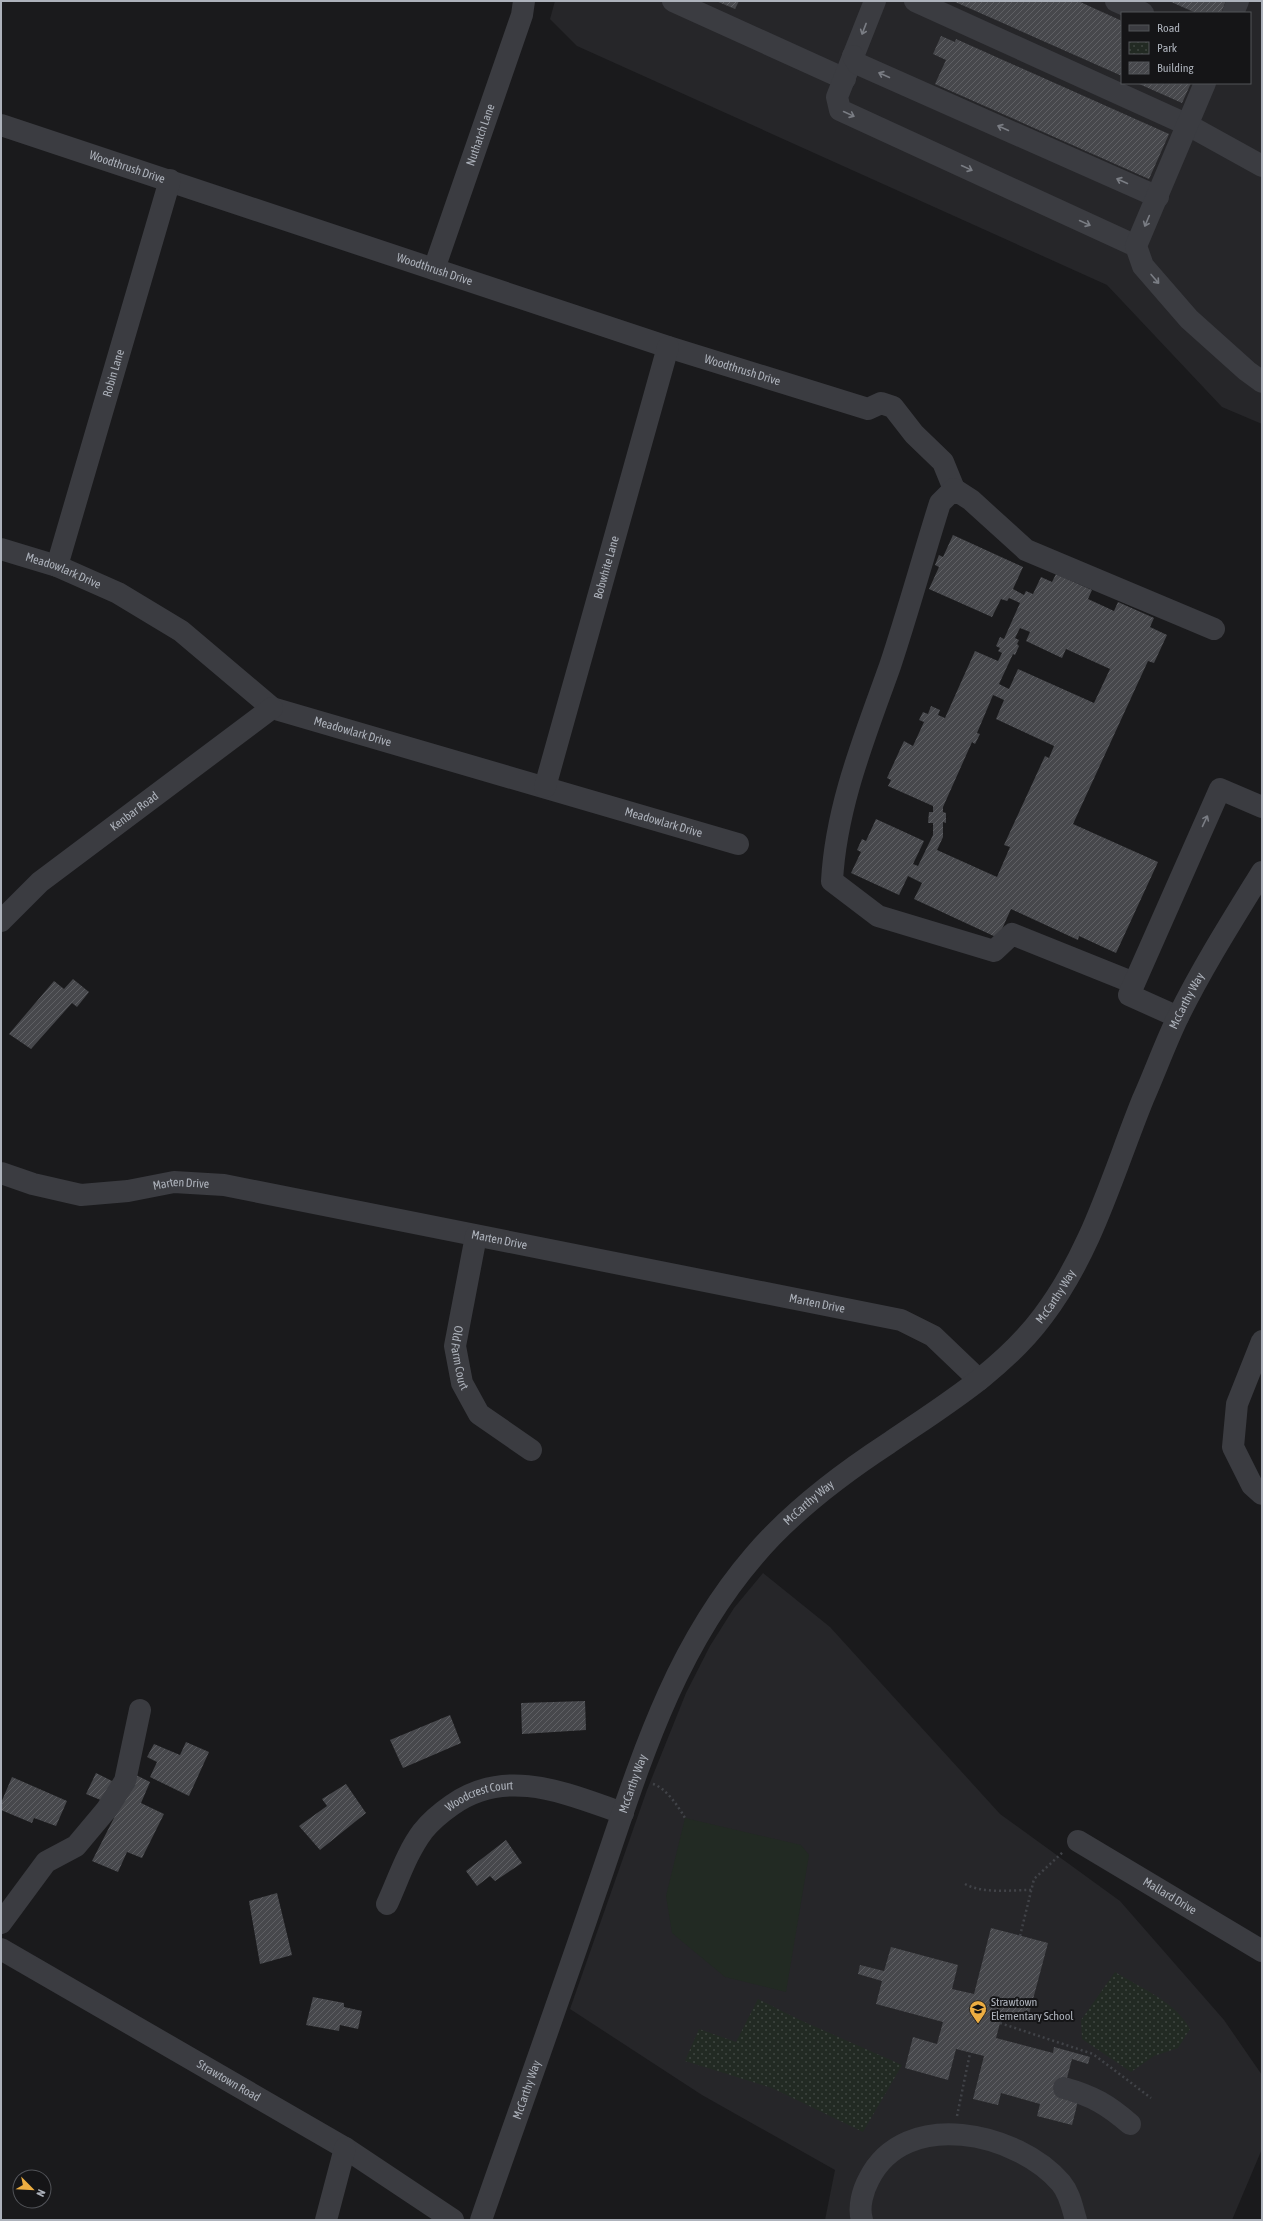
<svg xmlns="http://www.w3.org/2000/svg" width="1263" height="2221" font-family="'Asap Condensed',sans-serif">
<defs>
<pattern id="park-dots" width="8" height="8" patternUnits="userSpaceOnUse"><rect width="8" height="8" fill="#222a23"/><path d="M2 2h.1M6 6h.1" fill="none" stroke="#3f4641" stroke-width="1.8" stroke-linecap="round"/></pattern>
<pattern id="building-hatch" width="6" height="6" patternUnits="userSpaceOnUse"><rect width="6" height="6" fill="#47484c"/><path d="M-1 1l2-2M0 6l6-6M5 7l2-2" fill="none" stroke="#5f6064"/></pattern>
</defs>
<rect width="100%" height="100%" fill="#1a1a1c"/>
<g fill="#262629" fill-rule="evenodd">
<path d="M555,1H1262V424L1222,407L1107,285L577,46L550,19ZM1122,13H1250V83H1122Z"/>
<path d="M763,1573L830,1627L1000,1814L1120,1901L1224,2020L1262,2075V2149L1232,2220H825L835,2170L702,2095L570,2009L647,1790L686,1693L710,1646L734,1608Z"/>
</g>
<g fill="url(#park-dots)">
<path d="M1115,1972C1139,1987 1176,2002 1190,2029L1178,2048L1154,2056L1131,2072L1082,2039L1081,2020Z"/>
<path d="M758,1999L800,2020L902,2065L863,2132L772,2088L685,2061L699,2029L736,2042Z"/>
</g>
<path fill="#222a23" d="M685,1818L801,1845L809,1855L786,1992L725,1977L672,1933L666,1896Z"/>
<g fill="url(#building-hatch)" fill-rule="evenodd">
<path d="M716,1H739L735,9Z"/>
<path d="M953,1H1078L1122,21V76Z"/>
<path d="M1169,1H1226L1221,13H1196Z"/>
<path d="M941,36L955,42L956,39L1169,134L1149,179L935,84L946,60L933,54Z"/>
<path d="M1137,83H1191L1182,103Z"/>
<path d="M953,535L1023,567L1013,589L1024,595L1026,591L1033,594L1041,577L1052,582L1056,574L1092,590L1088,599L1114,611L1118,602L1154,618L1150,627L1167,635L1154,663L1148,661L1073,824L1158,862L1116,953L1079,936L1078,940L1011,909L998,938L914,899L922,883L908,876L899,895L851,873L861,852L857,850L862,839L866,841L876,819L924,841L913,864L918,866L933,835V823H928L929,812H933V806L888,786L891,780L887,778L904,741L913,746L924,722L919,720L923,712L928,714L931,706L940,710L938,715L945,718L975,651L998,661L1002,653L998,651L1000,648L996,646L1000,637L1004,639L1020,603L1009,598L1007,601L1001,599L992,617L929,589L939,567L935,565L939,555L943,557ZM1020,628L1030,632L1026,641L1062,658L1066,649L1110,669L1094,703L1018,669L1009,689L999,684L1013,654L1015,655L1019,646L1017,644L1019,640L1015,638ZM993,695L1004,700L996,719L1054,746L1049,758L1045,756L1004,845L1010,847L997,877L937,850L943,837V822L946,823V813L943,812V807L972,742L975,744L980,734L977,733Z"/>
<path d="M73,979L89,992L77,1007L72,1003L31,1049L9,1034L54,981L64,989Z"/>
<path d="M585,1701L586,1730L522,1734L521,1703Z"/>
<path d="M450,1715L461,1743L403,1768L390,1740Z"/>
<path d="M186,1742L209,1752L189,1796L150,1777L157,1762L147,1757L154,1744L180,1755Z"/>
<path d="M96,1773L118,1784L108,1803L86,1794Z"/>
<path d="M136,1775L150,1782L141,1803L164,1814L142,1858L127,1852L118,1872L92,1861Z"/>
<path d="M12,1777L67,1801L56,1826L34,1818L32,1823L1,1810V1803Z"/>
<path d="M346,1784L366,1813L320,1850L299,1826L327,1806L322,1799Z"/>
<path d="M506,1840L522,1863L495,1881L490,1876L477,1886L466,1871Z"/>
<path d="M277,1893L292,1955L260,1964L249,1901Z"/>
<path d="M991,1928L1048,1943L1028,2018L1003,2012L996,2038L1053,2053L1054,2047L1090,2057L1088,2064L1072,2059L1063,2093L1079,2097L1072,2125L1037,2116L1040,2104L1001,2093L998,2105L973,2099L984,2056L956,2049L948,2080L905,2068L913,2037L937,2044L943,2022L876,2004L882,1981L858,1974L860,1965L884,1971L891,1947L958,1965L952,1989L974,1994Z"/>
<path d="M313,1997L344,2003V2007L362,2011L358,2029L340,2025L339,2031L306,2025Z"/>
</g>
<g fill="none" stroke-linecap="round" stroke-linejoin="round">
<g stroke="#414348" stroke-width="2.5" stroke-dasharray="2 3" stroke-linecap="butt">
<path d="M653,1784C666,1788 678,1806 685,1818"/>
<path d="M965,1884C983,1894 1011,1890 1031,1890"/>
<path d="M1020,1936L1034,1879L1063,1852"/>
<path d="M1000,2023L1093,2054L1151,2098"/>
<path d="M957,2116L970,2053"/>
</g>
<g stroke="#3b3c41" stroke-width="22">
<path d="M673,1L845,79"/>
<path d="M875,1L837,97L840,110L1136,246"/>
<path d="M915,1L1188,125L1262,166"/>
<path d="M1116,1L1143,13"/>
<path d="M1233,13L1238,1"/>
<path d="M853,56L858,64L1158,197"/>
<path d="M1205,83L1136,246L1143,266L1189,319L1247,371L1262,382"/>
<path id="s1" d="M1,125L668,347L868,409L881,403L893,407L914,434L943,462L954,489"/>
<path id="s2" d="M434,269L522,15L524,1"/>
<path id="s3" d="M1,549L57,566L118,593L181,631L272,708L738,844"/>
<path id="s4" d="M57,566L170,180"/>
<path id="s5" d="M545,787L668,347"/>
<path id="s6" d="M1,921L40,882L272,708"/>
<path d="M1134,983L1012,934L994,951L878,916L832,881C836,806 865,736 890,666C908,612 923,557 940,503L954,489L971,500L1026,550L1214,629"/>
<path d="M1178,1017L1129,995L1220,789L1262,807"/>
<path id="s7" d="M1,1173L33,1184L81,1195L128,1191L174,1182L224,1185L901,1320L933,1336L979,1380"/>
<path id="s8" d="M476,1236L455,1346L462,1383L479,1414L531,1450"/>
<path d="M1262,1341L1237,1404L1233,1447L1252,1485L1262,1494"/>
<path id="s9" d="M1078,1841L1262,1951"/>
<path id="s10" d="M387,1904C398,1880 407,1852 423,1831C431,1821 442,1812 452,1805C507,1766 567,1794 623,1813"/>
<path d="M1,1923L46,1862L76,1846L107,1809L125,1781L140,1710"/>
<path id="s11" d="M1,1949L345,2148L453,2220"/>
<path d="M1064,2088C1093,2096 1108,2105 1130,2124"/>
<path d="M326,2220L345,2148"/>
<path id="s12" d="M481,2220C519,2111 558,2003 595,1894C637,1773 669,1655 754,1556C792,1511 840,1475 889,1443C943,1406 1003,1370 1043,1316C1092,1251 1113,1173 1143,1099C1155,1072 1165,1044 1178,1017C1202,968 1233,919 1262,872"/>
<path d="M862,2220C858,2207 863,2190 869,2179C905,2107 1017,2132 1061,2183C1070,2194 1072,2207 1076,2220"/>
</g>
</g>
<defs><path id="oneway-shaft" d="M-6 0H5M1.5-3L5.5 0L1.5 3" fill="none" stroke-width="1.6" stroke-linecap="round" stroke-linejoin="round"/></defs>
<g stroke="#7a7d84">
<use href="#oneway-shaft" transform="translate(864 29) rotate(111)"/>
<use href="#oneway-shaft" transform="translate(884 75) rotate(-156)"/>
<use href="#oneway-shaft" transform="translate(849 114) rotate(25)"/>
<use href="#oneway-shaft" transform="translate(1003 128) rotate(-156)"/>
<use href="#oneway-shaft" transform="translate(967 168) rotate(25)"/>
<use href="#oneway-shaft" transform="translate(1122 181) rotate(-156)"/>
<use href="#oneway-shaft" transform="translate(1147 221) rotate(113)"/>
<use href="#oneway-shaft" transform="translate(1085 223) rotate(25)"/>
<use href="#oneway-shaft" transform="translate(1155 279) rotate(49)"/>
<use href="#oneway-shaft" transform="translate(1205 821) rotate(-65)"/>
</g>
<defs>
<g id="school-pin" transform="scale(0.9)"><path d="M0 17L-7.5 6A9.5 9.5 0 1 1 7.5 6Z" fill="#ecad42" stroke="#151517"/><path d="M0-5L7-2L0 1L-7-2ZM-4 1L0 2.5L4 1V4Q0 6-4 4Z" fill="#111"/></g>
</defs>
<g fill-rule="evenodd">
<use href="#school-pin" x="978" y="2009"/>
</g>
<g text-anchor="middle" stroke-width="4" stroke-linejoin="round" paint-order="stroke">
<g font-size="12" fill="#adb2bb" stroke="#151517">
<text dy="4" stroke="none"><textPath href="#s2" startOffset="142">Nuthatch Lane</textPath></text>
<text dy="4" stroke="none"><textPath href="#s1" startOffset="133">Woodthrush Drive</textPath></text>
<text dy="4" stroke="none"><textPath href="#s1" startOffset="457">Woodthrush Drive</textPath></text>
<text dy="4" stroke="none"><textPath href="#s1" startOffset="781">Woodthrush Drive</textPath></text>
<text dy="4" stroke="none"><textPath href="#s4" startOffset="201">Robin Lane</textPath></text>
<text dy="4" stroke="none"><textPath href="#s5" startOffset="228">Bobwhite Lane</textPath></text>
<text dy="4" stroke="none"><textPath href="#s3" startOffset="66">Meadowlark Drive</textPath></text>
<text dy="4" stroke="none"><textPath href="#s3" startOffset="402">Meadowlark Drive</textPath></text>
<text dy="4" stroke="none"><textPath href="#s6" startOffset="173">Kenbar Road</textPath></text>
<text dy="4" stroke="none"><textPath href="#s3" startOffset="726">Meadowlark Drive</textPath></text>
<text dy="4" stroke="none"><textPath href="#s12" startOffset="1446">McCarthy Way</textPath></text>
<text dy="4" stroke="none"><textPath href="#s7" startOffset="184">Marten Drive</textPath></text>
<text dy="4" stroke="none"><textPath href="#s7" startOffset="508">Marten Drive</textPath></text>
<text dy="4" stroke="none"><textPath href="#s12" startOffset="1122">McCarthy Way</textPath></text>
<text dy="4" stroke="none"><textPath href="#s7" startOffset="832">Marten Drive</textPath></text>
<text dy="4" stroke="none"><textPath href="#s8" startOffset="124">Old Farm Court</textPath></text>
<text dy="4" stroke="none"><textPath href="#s12" startOffset="798">McCarthy Way</textPath></text>
<text dy="4" stroke="none"><textPath href="#s12" startOffset="462">McCarthy Way</textPath></text>
<text dy="4" stroke="none"><textPath href="#s10" startOffset="150">Woodcrest Court</textPath></text>
<text dy="4" stroke="none"><textPath href="#s9" startOffset="107">Mallard Drive</textPath></text>
<text dy="4" stroke="none"><textPath href="#s11" startOffset="263">Strawtown Road</textPath></text>
<text dy="4" stroke="none"><textPath href="#s12" startOffset="138">McCarthy Way</textPath></text>
</g>
<g font-size="12" fill="#adb2bb" stroke="#151517" text-anchor="start">
<text x="991" y="2006">Strawtown<tspan x="991" dy="14">Elementary School</tspan></text>
</g>
</g>
<rect width="1263" height="2221" fill="none" stroke="#adb2bb" stroke-width="4"/>
<rect x="1121" y="12" width="130" height="72" fill="#151517" stroke="#525459"/>
<rect x="1129" y="25" width="20" height="6" fill="#3b3c41" stroke="#525459"/>
<text x="1157" y="32" font-size="12" fill="#adb2bb">Road</text>
<rect x="1129" y="42" width="20" height="12" fill="url(#park-dots)" stroke="#525459"/>
<text x="1157" y="52" font-size="12" fill="#adb2bb">Park</text>
<rect x="1129" y="62" width="20" height="12" fill="url(#building-hatch)" stroke="#525459"/>
<text x="1157" y="72" font-size="12" fill="#adb2bb">Building</text>
<g transform="translate(32 2189) rotate(114)"><circle r="19" fill="#151517" stroke="#525459"/>
<path d="M0-3L7 15L0 10L-7 15Z" fill="#ecad42"/>
<text y="-6" font-size="11" font-weight="bold" text-anchor="middle" fill="#adb2bb">N</text>
</g>
</svg>
